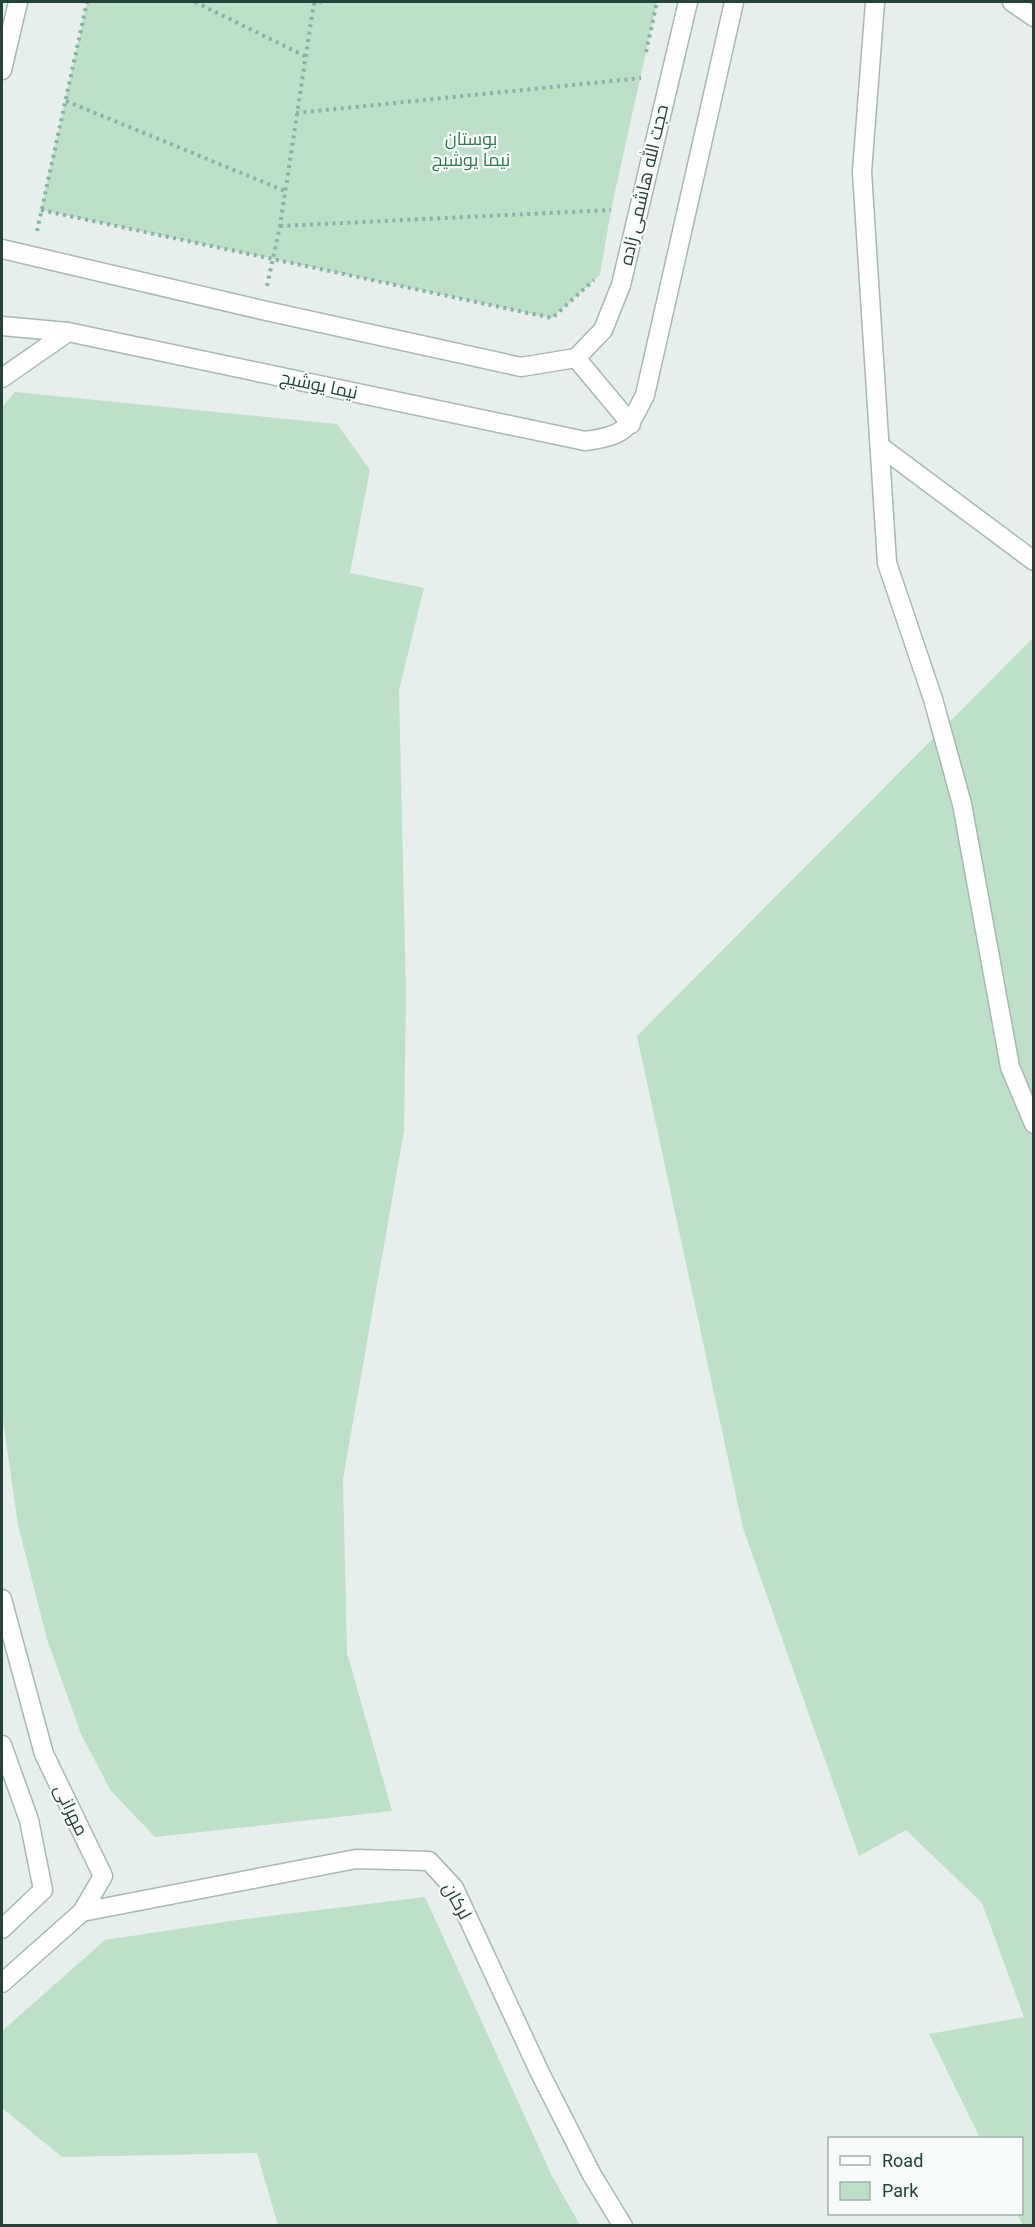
<svg xmlns="http://www.w3.org/2000/svg" width="1035" height="2227" font-family="Roboto,Cairo,sans-serif">
<rect width="100%" height="100%" fill="#e6efeb"/>
<g fill="#bfe0c8">
<path d="M87,2H657L611,210L600,275L552,318L41,210Z"/>
<path d="M15,392L337,424L370,470L350,573L424,588L399,690L406,994L404,1131L343,1479L347,1653L392,1811L155,1837L111,1791L81,1734L47,1639L18,1525L2,1413V407Z"/>
<path d="M1033,638V2225H1023L1017,2214H1022V2138H980L929,2034L1024,2017L982,1903L906,1830L859,1856L743,1528L637,1036Z"/>
<path d="M425,1897L552,2176L580,2225H278L257,2153L62,2157L2,2108V2031L105,1940L237,1920Z"/>
</g>
<g fill="none" stroke-linecap="round" stroke-linejoin="round">
<g stroke="#a8b8b2" stroke-width="21">
<g id="service">
<path d="M875,2L862,172L887,563L933,699L962,804L1010,1067L1034,1124"/>
<path d="M881,447L1034,561"/>
</g>
</g>
<g stroke="#a8b8b2" stroke-width="21">
<g id="minor">
<path d="M1012,2L1034,17"/>
<path d="M2,70L18,2"/>
<path d="M2,378L68,332"/>
<path d="M2,1599L44,1754L103,1876L82,1912L2,1983"/>
<path d="M2,1745L29,1820L43,1890L2,1929"/>
<path d="M82,1912L356,1859L429,1861L454,1888L540,2073L592,2175L623,2226"/>
</g>
</g>
<g stroke="#a8b8b2" stroke-width="21">
<g id="tertiary">
<path d="M2,249L262,310L521,367L576,358"/>
<path d="M2,326L68,332L585,441C625,435 627,431 645,395L734,2"/>
<path d="M576,358L603,330L621,285L688,2"/>
<path d="M576,358L631,424"/>
</g>
</g>
<g stroke="#86b3a5" stroke-width="4" stroke-dasharray="3 4.5" stroke-linecap="butt">
<path d="M195,2L305,56"/>
<path d="M313,4L322,2"/>
<path d="M646,52L657,2"/>
<path d="M66,101L285,191"/>
<path d="M296,113L641,78"/>
<path d="M41,210L552,318L594,280"/>
<path d="M280,226L611,210"/>
<path d="M37,231L87,2"/>
<path d="M267,286L280,226L314,2"/>
</g>
<use href="#service" stroke="#fff" stroke-width="18"/>
<use href="#minor" stroke="#fff" stroke-width="18"/>
<use href="#tertiary" stroke="#fff" stroke-width="18"/>
</g>
<g text-anchor="middle" stroke-width="4.5" stroke-linejoin="round" paint-order="stroke">
<g font-size="18" fill="#2d7a4b" stroke="#f7fbf9">
<text x="471" y="145">بوستان<tspan x="471" dy="21">نیما یوشیج</tspan></text>
</g>
<g font-size="18" fill="#24423a" stroke="#f7fbf9">
<text transform="translate(644 185) rotate(-77)" y="6">حجت الله هاشمی زاده</text>
<text transform="translate(319 385) rotate(12)" y="6">نیما یوشیج</text>
<text transform="translate(71 1810) rotate(64)" y="6">مهرانی</text>
<text transform="translate(457 1901) rotate(61)" y="6">لرکان</text>
</g>
</g>
<rect width="1035" height="2227" fill="none" stroke="#24423a" stroke-width="6"/>
<rect x="828" y="2137" width="195" height="78" fill="#f7fbf9" stroke="#a3b1ad" stroke-width="1.5"/>
<rect x="840" y="2156" width="30" height="9" fill="#ffffff" stroke="#a3b1ad" stroke-width="1.5"/>
<text x="882" y="2167" font-size="18" fill="#24423a">Road</text>
<rect x="840" y="2182" width="30" height="18" fill="#bfe0c8" stroke="#a3b1ad" stroke-width="1.5"/>
<text x="882" y="2197" font-size="18" fill="#24423a">Park</text>
</svg>
